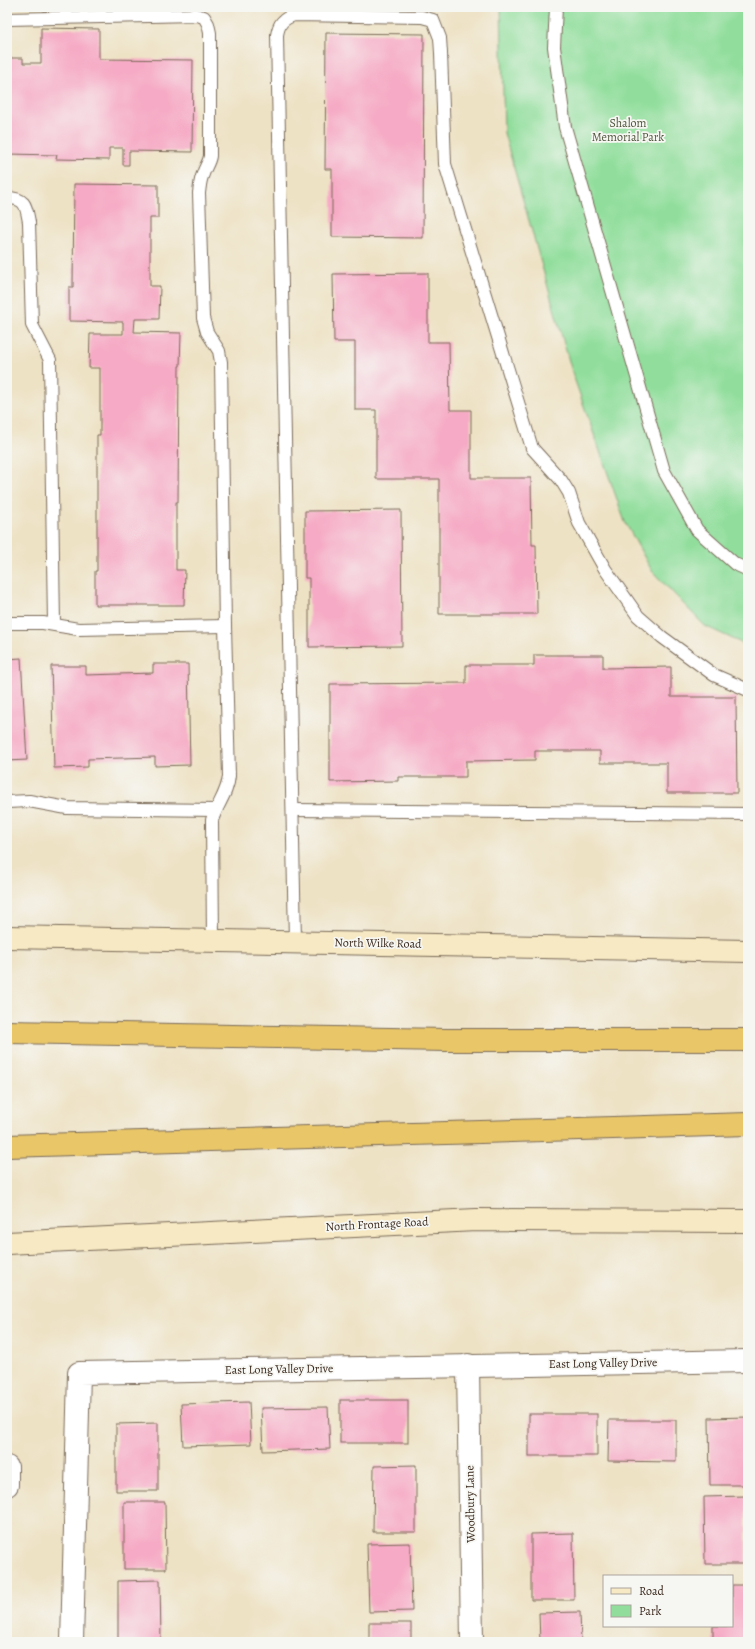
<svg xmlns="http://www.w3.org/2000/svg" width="755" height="1649" font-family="Alegreya,serif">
<rect width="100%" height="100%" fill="#f6f6f2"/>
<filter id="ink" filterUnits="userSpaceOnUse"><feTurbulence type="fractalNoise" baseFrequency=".025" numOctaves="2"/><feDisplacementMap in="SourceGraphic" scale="8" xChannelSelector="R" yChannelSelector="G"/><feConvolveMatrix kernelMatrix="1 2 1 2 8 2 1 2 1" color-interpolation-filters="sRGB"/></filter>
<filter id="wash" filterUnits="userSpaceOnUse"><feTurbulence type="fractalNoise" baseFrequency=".012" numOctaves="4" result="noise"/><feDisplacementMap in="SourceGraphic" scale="16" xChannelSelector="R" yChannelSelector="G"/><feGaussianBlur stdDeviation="0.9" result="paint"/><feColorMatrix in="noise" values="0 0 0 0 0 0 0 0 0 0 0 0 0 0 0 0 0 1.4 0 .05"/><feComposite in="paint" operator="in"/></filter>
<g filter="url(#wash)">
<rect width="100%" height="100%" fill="#eee2c5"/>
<path fill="#91de9c" stroke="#66845d" d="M501,7H748V646L705,626L652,571L625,522L573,375L504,133Z"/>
<g id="blocks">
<g fill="#f6aac5">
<path d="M41,28L99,29V59L193,60L192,152L129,151V165H123V148H109V160L56,159L57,155L7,154V58H23V63H41Z"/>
<path d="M326,33L424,34L423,238L332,237V169H325Z"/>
<path d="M74,184L158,185V218H150V286H160L159,319H135L134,332L181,333L180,366H179L178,502H176V570H185L184,605H95V571H97V435H100V368H89L90,334H123V322L69,321V287H73Z"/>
<path d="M428,273V342H449L450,410H471V478H531L532,545H536L537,614H439V479H376V410H355V342H334L333,274Z"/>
<path d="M401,510L402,646L309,647V578H305V511Z"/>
<path d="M534,655H603V668L671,667V697H736L737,793H667V763H600V751H535V760L466,761V777H398V781L330,782V684L466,683V665H534Z"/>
<path d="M21,658L27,760L7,761V659Z"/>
<path d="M153,664H188L190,765L155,766V757L88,759V767L54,768L51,666H86V675L153,673Z"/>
<rect x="340" y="1400" width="68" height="43"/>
<path d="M249,1402L251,1444L183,1446L181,1404Z"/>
<path d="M328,1407L330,1449L263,1451L261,1408Z"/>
<rect x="529" y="1414" width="68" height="42"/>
<path d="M748,1417V1485H710L709,1418Z"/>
<path d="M609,1420H676V1462L608,1461Z"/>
<path d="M158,1423V1491H116V1424Z"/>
<path d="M416,1465V1532H373L374,1466Z"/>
<path d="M746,1496V1564H705L704,1497Z"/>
<path d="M124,1502H165L166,1569H124Z"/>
<path d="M573,1533L574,1600H531V1534Z"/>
<path d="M410,1543L412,1611L369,1612L367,1544Z"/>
<path d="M160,1580L161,1642H118V1581Z"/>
<path d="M732,1585H748V1642H713V1626H732Z"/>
<path d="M580,1612L581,1642H540L539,1613Z"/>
<rect x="369" y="1623" width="42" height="19"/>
</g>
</g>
</g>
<g filter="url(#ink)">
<use href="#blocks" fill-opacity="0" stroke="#7a6a58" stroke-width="1"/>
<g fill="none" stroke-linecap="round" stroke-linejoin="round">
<g stroke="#7a6a58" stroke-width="14">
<g id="lane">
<path d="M556,7L554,47L565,127L664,471L697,530L735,564L748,570"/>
<path d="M7,19L196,15L204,17L208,24L210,33V156C209,163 205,167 203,174C200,180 200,186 199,193L203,318L207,332L219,351L221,362L225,626L229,776C228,792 217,805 212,820L213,941"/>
<path d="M7,198C26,198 26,206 29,222L32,325L50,360L54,624"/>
<path d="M7,623H43L78,629L225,626"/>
<path d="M7,802L29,801L67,808L215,810"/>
<path d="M293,810L748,814"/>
<path d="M295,941L277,35C279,23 283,19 294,15L422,17L433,20L440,38L441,53L445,164L532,448L561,480L569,493L579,523L605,569L638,616L662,637L714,675L748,690"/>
</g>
</g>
<g stroke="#7a6a58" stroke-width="24">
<g id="street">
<path d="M468,1365L472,1642"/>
<path d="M7,1467V1485"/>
<path d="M72,1642L79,1373L748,1361"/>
</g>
</g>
<g stroke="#7a6a58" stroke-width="24">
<g id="secondary">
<path d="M7,937L748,951"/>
<path d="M7,1243L476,1220L748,1221"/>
</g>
</g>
<g stroke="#7a6a58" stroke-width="24">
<g id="highway">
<path d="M7,1032L447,1040H748"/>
<path d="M7,1146L748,1124"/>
</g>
</g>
<use href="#lane" stroke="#fff" stroke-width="12"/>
<use href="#street" stroke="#fff" stroke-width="22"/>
<use href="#secondary" stroke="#f6e9c3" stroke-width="22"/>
<use href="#highway" stroke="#e9c769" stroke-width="22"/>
</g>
</g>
<g text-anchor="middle" stroke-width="3.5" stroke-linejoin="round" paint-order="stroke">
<g font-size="12" fill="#50573e" stroke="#f6f6f2">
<text x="628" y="127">Shalom<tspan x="628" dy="14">Memorial Park</tspan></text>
</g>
<g font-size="12" fill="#3b2a1e" stroke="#f6f6f2">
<text transform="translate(378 943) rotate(1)" y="4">North Wilke Road</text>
<text transform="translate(377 1224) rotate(-3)" y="4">North Frontage Road</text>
<text transform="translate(603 1363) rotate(-1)" y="4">East Long Valley Drive</text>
<text transform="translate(279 1369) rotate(-1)" y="4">East Long Valley Drive</text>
<text transform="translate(470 1504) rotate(-91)" y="4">Woodbury Lane</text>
</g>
</g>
<rect width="755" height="1649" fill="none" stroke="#f6f6f2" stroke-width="24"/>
<rect x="603" y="1575" width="130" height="52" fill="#f6f6f2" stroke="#aba49d"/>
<rect x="611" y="1588" width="20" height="6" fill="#f6e9c3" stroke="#aba49d"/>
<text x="639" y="1595" font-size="12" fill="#3b2a1e">Road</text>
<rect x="611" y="1605" width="20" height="12" fill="#91de9c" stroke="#aba49d"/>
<text x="639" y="1615" font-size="12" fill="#3b2a1e">Park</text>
</svg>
